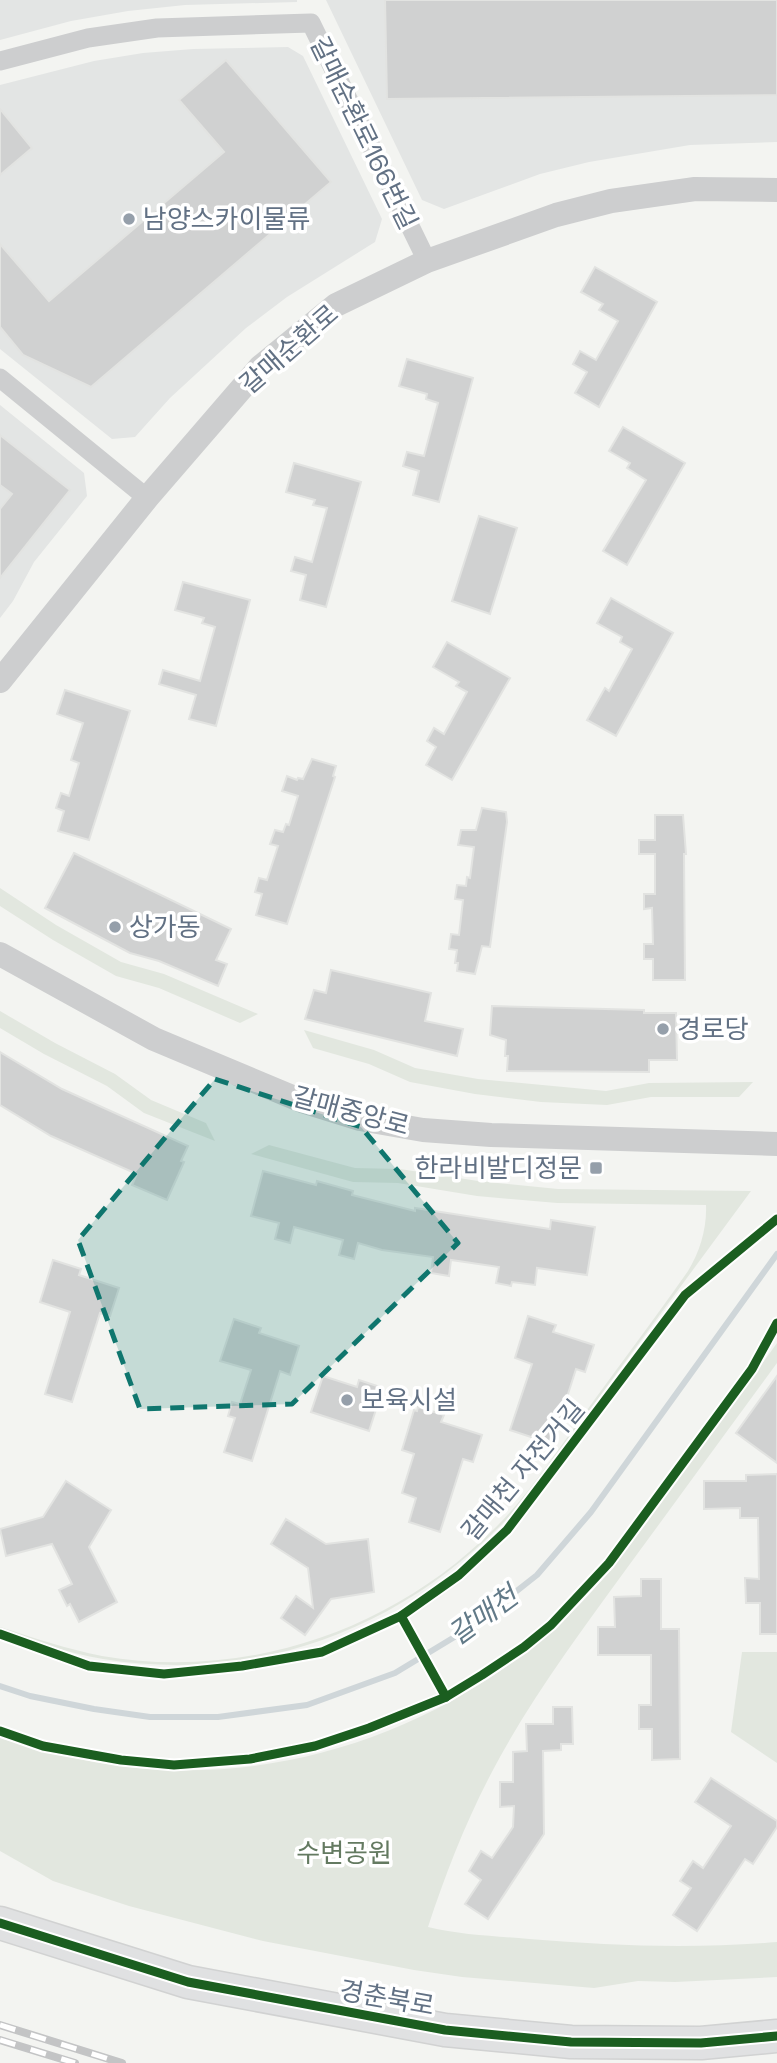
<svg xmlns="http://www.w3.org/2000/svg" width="777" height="2063" font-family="'Space Grotesk','Noto Sans KR',sans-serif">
<rect width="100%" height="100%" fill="#f3f4f1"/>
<g fill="#e3e5e4">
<path d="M0,0H297V2L185,5L128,11L71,21L0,40Z"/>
<path d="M326,0H777V142L690,145L589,162L540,174L444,209L422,200Z"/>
<path d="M288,47L303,56L382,219L375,242L287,297L246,328L170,398L135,437L112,439L0,349V85L94,61L143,53L193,49Z"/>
<path d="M0,405L84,473L87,496L34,562L13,601L0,618Z"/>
</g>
<g fill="#e2e7df">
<path d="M0,888L56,925L121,962L164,974L258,1014L240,1023L159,988L116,976L53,940L0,906Z"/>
<path d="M0,1011L55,1043L115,1074L151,1100L206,1123L215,1141L144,1113L107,1086L44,1054L0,1028Z"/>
<path d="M304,1030L374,1050L415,1068L478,1079L606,1091L649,1083L753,1082L739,1097H651L607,1105L541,1102L475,1094L410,1082L369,1064L313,1048Z"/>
<path d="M269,1145L355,1168L400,1169L478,1181L558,1189L751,1191L519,1506C412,1625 263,1685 103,1659C67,1653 34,1641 0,1630V1627C34,1638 67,1649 102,1656C245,1681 392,1631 494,1529C528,1496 554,1455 582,1417C617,1368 654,1320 688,1271C700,1252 707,1228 706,1205L557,1203L477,1196L398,1183L353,1182L251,1154Z"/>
<path d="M777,1343V1363C727,1431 677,1500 627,1568C582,1630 537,1690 500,1757C470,1811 447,1869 428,1927C460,1935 496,1936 529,1939C612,1946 694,1949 777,1942V1977L675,1982L638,1981L594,1988L462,1977L414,1970L263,1941L129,1906L53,1881L0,1851V1738C42,1751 84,1762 128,1767C294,1786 463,1722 580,1604C613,1570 640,1531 668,1492C704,1443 741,1393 777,1343Z"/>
<path d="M742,1652H777V1763L731,1732Z"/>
</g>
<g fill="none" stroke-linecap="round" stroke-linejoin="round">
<path stroke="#cfd6d9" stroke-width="6" d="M0,1686L30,1696L94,1709L150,1717H218L307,1705L395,1673L471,1627L537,1575L591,1512L777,1254"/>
</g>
<g fill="#d0d1d1" stroke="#e2e3e1" stroke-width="2">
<path d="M385,0H777V95L387,99Z"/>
<path d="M226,60L331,182L91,387L23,355L0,327V244L49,301L224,152L179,100Z"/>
<path d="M0,109L32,148L0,175Z"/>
<path d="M595,267L657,302L599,407L575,393L587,372L573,364L580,351L596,360L618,321L599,310L603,304L581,292Z"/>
<path d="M407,359L473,378L439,502L413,495L419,471L403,466L407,452L424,456L438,403L426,399L427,394L399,386Z"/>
<path d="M623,427L685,463L627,565L603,551L646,480L627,468L630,463L609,451Z"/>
<path d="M0,435L70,490L0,578V509L12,494L0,485Z"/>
<path d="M294,463L361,482L326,607L300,600L306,575L291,571L295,557L312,562L327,508L313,505L315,500L286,492Z"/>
<path d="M479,516L517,528L490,614L452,601Z"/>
<path d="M183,582L250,600L216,726L189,719L196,695L159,684L163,670L200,681L215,627L202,623L204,618L175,610Z"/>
<path d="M611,598L673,633L616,736L587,720L605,688L609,691L632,649L620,642L622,637L597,623Z"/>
<path d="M447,642L510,678L452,780L426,765L436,747L427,741L434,728L444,734L467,692L456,686L459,682L433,667Z"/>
<path d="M65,690L130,711L89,840L58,831L64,811L56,808L61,793L69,796L79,763L71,760L83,723L57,714Z"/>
<path d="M312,759L336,766L333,776L335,777L287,924L256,915L262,894L255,892L259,878L267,880L278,846L270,844L275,830L283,832L286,824L289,825L298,796L282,791L287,776L297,780L298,778L303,779Z"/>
<path d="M482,808L506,812L507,822L490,947L482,946L475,974L457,971L458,963H455L457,950L449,949L451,934L459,935L463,900L455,899L457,885L466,886L467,877L470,878L474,847L458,845L461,830H476Z"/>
<path d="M655,815H683L686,854H684L685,980H653V959H644V944H653L652,908L644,909V894H655V854H639V840H655Z"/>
<path d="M74,853L231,929L216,960L227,964L218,986L159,961L130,953L45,908Z"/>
<path d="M331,970L431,993L425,1021L463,1029L457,1056L305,1019L314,990L326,993Z"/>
<path d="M492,1006L644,1010V1013H676L677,1060H649V1072L507,1071L508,1056H505L506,1040L490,1035Z"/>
<path d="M0,1052L62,1089L188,1146L181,1161L184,1162L167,1200L132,1185L137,1174L51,1136L0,1105Z"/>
<path d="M263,1171L316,1185L317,1181L353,1191L352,1195L415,1211V1208L550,1229L551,1220L595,1227L587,1275L537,1268L535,1285L512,1282L511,1286L496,1283L499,1267L451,1260L449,1276L431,1273L433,1257L382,1250L358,1243L354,1259L339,1255L343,1240L294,1227L290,1243L275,1239L279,1223L251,1216Z"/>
<path d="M53,1260L81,1269L79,1275L119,1288L110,1316L100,1313L72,1402L45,1394L70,1312L40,1302Z"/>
<path d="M528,1316L556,1325L553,1332L594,1345L585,1372L576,1369L552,1444L510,1430L532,1364L515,1358Z"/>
<path d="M234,1319L261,1328L259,1333L299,1346L290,1375L280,1371L252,1461L224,1452L235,1418L228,1416L232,1402L240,1404L251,1370L220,1361Z"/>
<path d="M323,1376L357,1387L359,1380L383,1388L369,1431L311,1412Z"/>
<path d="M777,1376V1463L736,1433Z"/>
<path d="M418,1407L444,1415L441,1422L482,1435L473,1462L463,1459L440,1532L409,1522L416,1498L402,1493L414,1454L402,1450L414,1410L417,1411Z"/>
<path d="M777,1474V1634H760V1603H746L745,1578L759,1579L758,1518H740V1508L704,1509V1481H746V1475Z"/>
<path d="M66,1481L111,1510L89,1547L117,1602L79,1622L70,1604L67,1606L59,1590L72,1584L52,1544L6,1556L0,1529L43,1517Z"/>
<path d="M286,1519L326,1544L368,1539L374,1592L331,1599L305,1635L281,1618L296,1596L313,1608L308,1568L271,1544Z"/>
<path d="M641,1579H661V1629H679L680,1759L652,1760V1729H639V1705H651V1655H598V1627H615L614,1597L641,1596Z"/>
<path d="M553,1707H572L573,1744H561V1750L543,1751L544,1834L488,1919L465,1904L481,1880L469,1871L481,1851L492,1858L513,1827L514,1806L500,1807V1782H513V1752L527,1751L526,1724H553Z"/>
<path d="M711,1778L777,1821V1827L753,1864L745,1859L697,1931L673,1915L691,1888L680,1881L693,1861L703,1868L731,1826L695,1802Z"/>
</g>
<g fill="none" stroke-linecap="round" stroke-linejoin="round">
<g stroke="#d1d2d2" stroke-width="35">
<path id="primary" d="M0,1923L188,1982L445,2030L571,2042L701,2043L777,2036"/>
</g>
<g stroke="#cdcecf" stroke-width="19">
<path d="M0,61L88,38L157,28L311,23L427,261"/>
<path d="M0,378L147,498"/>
</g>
<g stroke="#cdcecf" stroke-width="24">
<path d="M0,681L147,498L260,367L336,305L427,261L556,215L611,201L695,189L777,190"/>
<path d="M0,954L154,1039L302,1101L360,1119L423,1130L491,1135L777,1144"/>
</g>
<use href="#primary" stroke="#e0e1e2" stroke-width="32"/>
<g stroke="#c3c4c5" stroke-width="8">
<g id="rail">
<path d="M0,2025L122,2063"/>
<path d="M0,2040L75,2063"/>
</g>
</g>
<use href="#rail" stroke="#fff" stroke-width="5" stroke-dasharray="16" stroke-linecap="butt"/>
<g stroke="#fff" stroke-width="13">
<g id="cycleway">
<path d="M401,1616L446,1697"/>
<path d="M0,1634L89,1666L164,1674L242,1666L322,1652L401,1616L459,1575L507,1530L685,1295L777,1219"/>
<path d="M0,1731L43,1746L121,1760L174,1765L250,1759L315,1746L369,1728L446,1697L482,1675L524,1647L551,1625L609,1563L752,1369L777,1323"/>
<path d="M0,1923L188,1982L445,2030L571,2042L701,2043L777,2036"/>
</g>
</g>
<use href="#cycleway" stroke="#1b5e20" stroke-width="9"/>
</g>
<path fill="#0f766e" fill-opacity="0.2" stroke="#0f766e" stroke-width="5" stroke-dasharray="14 9" stroke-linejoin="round" d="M215,1079L361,1127L458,1243L292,1404L140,1409L78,1240Z"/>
<g fill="#959faa" stroke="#fff" stroke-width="2.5">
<circle cx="129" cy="219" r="7"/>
<circle cx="115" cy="927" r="7"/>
<circle cx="663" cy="1029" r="7"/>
<rect x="589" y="1161" width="14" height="14" rx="3.5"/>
<circle cx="347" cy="1400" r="7"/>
</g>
<g text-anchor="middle" stroke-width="7" stroke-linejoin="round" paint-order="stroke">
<g font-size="26" fill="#627184" stroke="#fff">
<text transform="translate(364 133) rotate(64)" y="9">갈매순환로166번길</text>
<text transform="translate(289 349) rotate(-41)" y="9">갈매순환로</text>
<text transform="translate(351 1111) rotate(15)" y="9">갈매중앙로</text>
<text transform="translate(523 1470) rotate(-50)" y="9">갈매천 자전거길</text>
<text transform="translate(387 1998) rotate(10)" y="9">경춘북로</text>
</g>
<g font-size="26" fill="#627184" stroke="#fff" text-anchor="start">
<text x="143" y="228">남양스카이물류</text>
<text x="129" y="936">상가동</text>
<text x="677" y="1038">경로당</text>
<text x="582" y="1177" text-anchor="end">한라비발디정문</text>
<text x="361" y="1409">보육시설</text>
</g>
<g font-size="26" fill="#647a61" stroke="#fff">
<text x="344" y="1862">수변공원</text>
</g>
<g font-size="28" font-style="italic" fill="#627a88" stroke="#fff">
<text transform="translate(483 1615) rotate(-36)" y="10">갈매천</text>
</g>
</g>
</svg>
